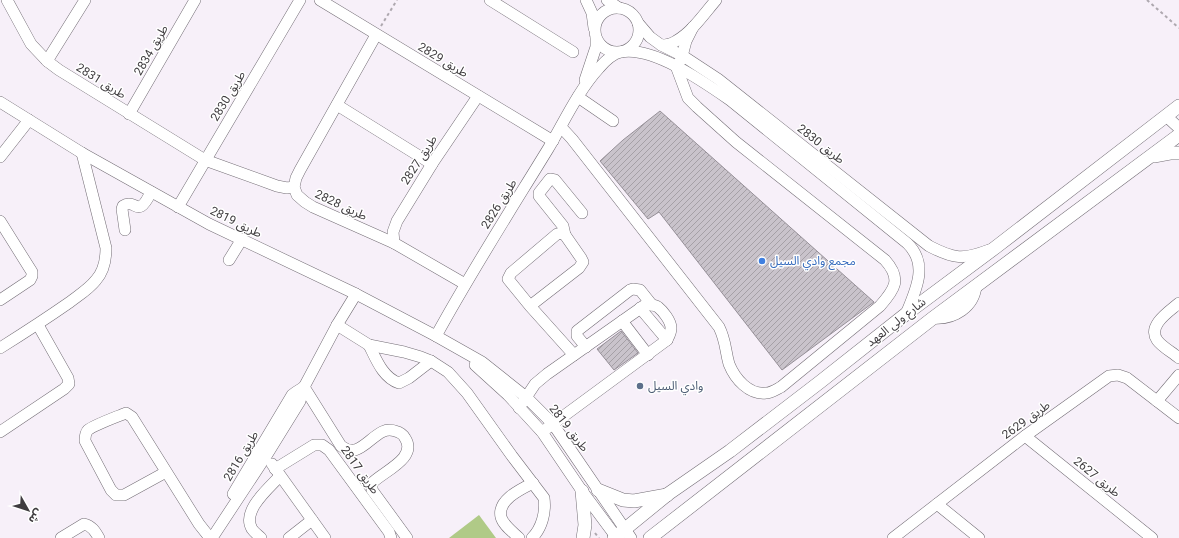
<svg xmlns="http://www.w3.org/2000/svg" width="1179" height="538" font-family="Roboto,'Noto Sans Arabic',sans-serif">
<defs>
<pattern id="building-hatch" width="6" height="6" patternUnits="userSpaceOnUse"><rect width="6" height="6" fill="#c9c3cb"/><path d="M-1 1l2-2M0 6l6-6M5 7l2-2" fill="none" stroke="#a5a0a6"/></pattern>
</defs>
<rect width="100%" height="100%" fill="#f7f0f9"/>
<path fill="#b0ca87" d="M479,515L496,538H449Z"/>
<g fill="url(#building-hatch)" stroke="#969098">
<path d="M660,111L874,302L782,370L659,212L648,219L600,161L623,140Z"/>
<path d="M621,331L638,353L614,370L597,349Z"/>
</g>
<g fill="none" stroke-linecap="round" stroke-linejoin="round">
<g stroke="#736d75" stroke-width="12">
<g id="minor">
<path d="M7,0L31,44L47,61L59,70L205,160L277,186L287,188L294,187"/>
<path d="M320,0L553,141"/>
<path d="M490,0L573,52"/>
<path d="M586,0L592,13L594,28"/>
<path d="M607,0L619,8"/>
<circle cx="617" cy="30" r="22"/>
<path d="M638,23L650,37L661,45L683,56L718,79L929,246C954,259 963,260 989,250"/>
<path d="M376,35L300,170L296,178L294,187L297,195L305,202L313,207L394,243L465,284"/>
<path d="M661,45C666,45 672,44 676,41C692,32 704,14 716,0"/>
<path d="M47,61L85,0"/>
<path d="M585,80L596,47V38"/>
<path d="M578,97L613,121"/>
<path d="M0,102L82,153L209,224L356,294L436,336L482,362L526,397L553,424L631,538"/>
<path d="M337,105L432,164"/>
<path d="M129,114L195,0"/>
<path d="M1166,116L1179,128"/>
<path d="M561,127L572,139L719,327C726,341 725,350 729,364C735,379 749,395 766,393C771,393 777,389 781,387L880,306C895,289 902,279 885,260L736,142L697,107L688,98L676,66L681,60L686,41L693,27"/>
<path d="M0,157L29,120"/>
<path d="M178,207L300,0"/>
<path d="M0,221L32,272V276L30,280L0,300"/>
<path d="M125,230L122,209L123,206C136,197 137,221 151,192"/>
<path d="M565,235L563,226L539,196V193L550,179L555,180L582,213"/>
<path d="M394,243L393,232L397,221L432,164L478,96"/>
<path d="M229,260L242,239"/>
<path d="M1179,303C1170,311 1147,325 1157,340C1162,347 1172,352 1179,358"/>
<path d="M530,306L579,268L583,262L581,258L565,235L561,233L557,234L511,273L508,279L530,306L574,355"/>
<path d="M640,308L667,340"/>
<path d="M933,318C954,320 974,307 976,286"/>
<path d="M622,321L648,355"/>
<path d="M337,325L369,345L404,352L421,357L431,361L448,372L467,393L512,456L544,498C546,512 542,528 532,538"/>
<path d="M436,336C471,272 510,211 548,149C564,122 578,91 599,68C605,61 612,54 621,52C653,46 704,82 730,100L907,243C929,264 916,290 906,314"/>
<path d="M369,345C376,359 383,378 399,383L409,378L431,361"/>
<path d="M586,347L577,336V331L630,290L633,289L640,290L652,305"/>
<path d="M0,348C24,333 47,318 70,302C79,295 89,289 96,280C104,271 106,260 106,248L82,153"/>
<path d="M475,365L508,395L542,432L582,491L617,538"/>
<path d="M304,387L341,446C345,449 349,451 355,450C369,446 380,425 395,431C399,432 403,434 405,438C418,458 384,471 372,483V490L407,538"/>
<path d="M1157,401L1179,375"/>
<path d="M519,408L535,384L547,374L645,305C650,305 654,304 658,307C663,311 671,321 671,328C671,333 669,336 667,340L542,432"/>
<path d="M0,432L64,389L69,384L68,378L38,325"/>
<path d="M1025,436L1152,538"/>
<path d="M272,464L325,538"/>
<path d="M275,469L314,445H322L329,450L389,532L391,538"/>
<path d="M166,472L124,495H116L111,490L85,441C85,437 85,433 88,430C94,425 119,416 126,413L132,417L199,524L210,538"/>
<path d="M233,494L292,395L296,392L304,387"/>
<path d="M937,504L979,538"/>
<path d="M61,538L84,524C92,526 95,531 99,538"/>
<path d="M212,538L266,456L300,401L304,387L337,325L356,294"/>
<path d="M261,538C258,535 254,532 252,529C241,511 269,488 280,476"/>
<path d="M289,538L312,520"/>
<path d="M519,538C513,532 503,525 501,517C497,500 521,489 533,483"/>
<path d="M893,538L1025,436L1109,376L1118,375L1127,378L1179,418"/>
</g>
</g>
<g stroke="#736d75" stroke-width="14">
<g id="major">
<path d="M1154,156L1170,153H1179"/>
<path d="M598,490L623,500L634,501L667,495"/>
<path d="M582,491L585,525L583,538"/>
<path d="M614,538L668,494L730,451L820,382L906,314L996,247L1179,106"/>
<path d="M650,538L933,318L1179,135"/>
</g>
</g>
<g stroke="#aea8af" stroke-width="2" stroke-dasharray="3 3" stroke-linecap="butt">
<path d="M1147,0L1179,28"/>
<path d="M381,26L397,0"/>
<path d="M595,533L599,538"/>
</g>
<use href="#minor" stroke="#fff" stroke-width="11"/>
<use href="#major" stroke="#fff" stroke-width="13"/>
</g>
<circle fill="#3f7fe0" stroke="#fff" stroke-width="1.5" cx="762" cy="261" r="4"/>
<circle fill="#5c6f8a" stroke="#fff" stroke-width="1.5" cx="640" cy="386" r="4"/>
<g text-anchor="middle" stroke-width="3" stroke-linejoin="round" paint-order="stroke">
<g font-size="12" fill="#3f3c3f" stroke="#fff">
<text transform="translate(151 50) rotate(-60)" y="4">طريق 2834</text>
<text transform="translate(443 60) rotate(31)" y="4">طريق 2829</text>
<text transform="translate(101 81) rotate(32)" y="4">طريق 2831</text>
<text transform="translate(228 96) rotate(-59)" y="4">طريق 2830</text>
<text transform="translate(821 144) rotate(38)" y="4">طريق 2830</text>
<text transform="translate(419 160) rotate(-57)" y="4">طريق 2827</text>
<text transform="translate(499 204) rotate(-58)" y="4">طريق 2826</text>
<text transform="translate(341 205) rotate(25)" y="4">طريق 2828</text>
<text transform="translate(236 222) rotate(26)" y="4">طريق 2819</text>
<text transform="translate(896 322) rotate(-38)" y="4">شارع ولي العهد</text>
<text transform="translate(1026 420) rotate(-36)" y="4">طريق 2629</text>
<text transform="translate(569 428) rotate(52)" y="4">طريق 2819</text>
<text transform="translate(241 456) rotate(-59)" y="4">طريق 2816</text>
<text transform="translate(360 470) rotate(54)" y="4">طريق 2817</text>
<text transform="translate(1097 477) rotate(39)" y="4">طريق 2627</text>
</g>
<g font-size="12" fill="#366cbe" stroke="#fff" text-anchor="start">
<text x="770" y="265">مجمع وادي السيل</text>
</g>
<g font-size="12" fill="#4e5e75" stroke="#fff" text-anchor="start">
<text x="648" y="390">وادي السيل</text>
</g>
</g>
<g transform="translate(28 510) rotate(129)" stroke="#ffffff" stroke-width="3" paint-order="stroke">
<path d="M0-3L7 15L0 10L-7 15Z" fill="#3f3c3f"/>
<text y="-6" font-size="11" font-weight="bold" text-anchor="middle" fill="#3f3c3f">ش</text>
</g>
</svg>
